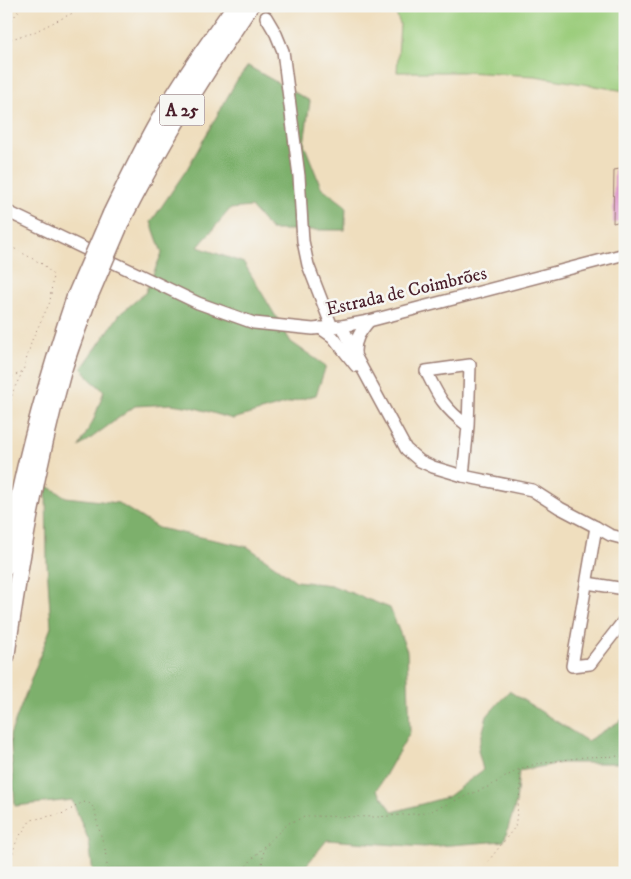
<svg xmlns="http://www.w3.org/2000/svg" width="631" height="879" font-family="'IM FELL DW Pica',serif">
<rect width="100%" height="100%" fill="#f6f6f2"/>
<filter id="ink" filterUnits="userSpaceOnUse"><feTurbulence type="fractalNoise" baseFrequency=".02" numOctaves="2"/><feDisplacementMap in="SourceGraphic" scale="10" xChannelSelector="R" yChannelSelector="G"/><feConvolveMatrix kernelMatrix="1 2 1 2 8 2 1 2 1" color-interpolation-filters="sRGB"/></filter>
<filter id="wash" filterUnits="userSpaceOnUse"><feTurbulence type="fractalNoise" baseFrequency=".0096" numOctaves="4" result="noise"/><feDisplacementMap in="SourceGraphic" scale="20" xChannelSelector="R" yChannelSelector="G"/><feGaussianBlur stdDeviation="1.12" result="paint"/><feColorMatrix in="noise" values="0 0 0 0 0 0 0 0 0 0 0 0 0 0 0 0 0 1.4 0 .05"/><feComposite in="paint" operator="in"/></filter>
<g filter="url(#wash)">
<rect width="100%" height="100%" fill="#efdebe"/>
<path fill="#9ccd7d" stroke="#737654" d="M393,6H625V91L535,76L466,72H397L400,24Z"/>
<g fill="#7db06c" stroke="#64684c">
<path d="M248,66L310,101L304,144L321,187L346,206L345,230H271L251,207L230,209L198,247L244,263L291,342L326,366L316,395L233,419L192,407L171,404L135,406L79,447L94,419L104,391L90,379L82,368L120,314L145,293L162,253L151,222L187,169L237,80Z"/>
<path d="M46,485L66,497L118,503L158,528L248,547L296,581L331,585L390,608L407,651L410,732L377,790L393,812L447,797L483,770L478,750L487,716L509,691L587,741L625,718V763H561L519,771L516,803L504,841L424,847L327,840L300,873H93L89,841L72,800L15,806L10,735L51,627L47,563Z"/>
</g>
<g id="blocks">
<path fill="#dd9acb" d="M625,168V220L613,223L614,170Z"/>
</g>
</g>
<g filter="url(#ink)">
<use href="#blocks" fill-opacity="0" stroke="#9c7e74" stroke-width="1"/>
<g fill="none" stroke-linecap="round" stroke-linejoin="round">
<g stroke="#9c7e74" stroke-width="14">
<g id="minor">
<path d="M266,17L276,34L283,51L299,176L303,241L308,265L332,327"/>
<path d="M6,211L198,303L254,323L313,329L342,326L369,321L625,254"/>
<path d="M369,321C360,332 354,340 355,355L406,449L420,461L433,467L463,476L532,490L560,508L596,527L610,535L625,539"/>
<path d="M342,326L355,353"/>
<path d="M320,328L333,337L356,366"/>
<path d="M463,476L468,426L470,365L426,371C439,398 444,408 468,426"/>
<path d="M596,527L572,666L590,664L625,619"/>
<path d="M587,583L625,589"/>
</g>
</g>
<g stroke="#9c7e74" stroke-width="19">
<g id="highway">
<path d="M111,214C126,183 141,152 158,122C181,82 208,44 235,6"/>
<path d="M122,220C160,145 203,75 250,6"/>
<path d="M6,566C20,474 45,385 75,297"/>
<path d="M6,657C20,562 36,467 62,374C69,350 79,326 87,302"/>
</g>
</g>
<g stroke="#9c7e74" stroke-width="1" stroke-dasharray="1 4" stroke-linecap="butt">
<path d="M6,28L22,6"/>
<path d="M6,40L30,34L87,6"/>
<path d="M6,244L44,265L53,275L50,302L32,340L23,371L6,380"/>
<path d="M6,425L13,391L23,371"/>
<path d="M10,873C12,847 15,841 31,820L65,813L83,802L89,803L95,809L97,822L105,849L108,873"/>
<path d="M179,873H180"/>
<path d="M240,873L264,846L289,823L307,816L377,817L426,813L490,786L519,769L536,764L584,757L625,756"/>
<path d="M261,873L264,849L269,843"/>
<path d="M479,873L515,827L521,785L519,769"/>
</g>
<use href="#minor" stroke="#fff" stroke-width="11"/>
<use href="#highway" stroke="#fff" stroke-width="16"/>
<g stroke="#9c7e74" stroke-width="19" stroke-linecap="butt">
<g id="highway-bridge">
<path d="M75,297L111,214"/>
<path d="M87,302L122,220"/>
</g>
</g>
<use href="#highway-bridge" stroke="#fff" stroke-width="16"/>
</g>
</g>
<g text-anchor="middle" stroke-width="5" stroke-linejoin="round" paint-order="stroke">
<rect fill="#f6f6f2" stroke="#7e6067" stroke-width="1" x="159.5" y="94.5" width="45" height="31" rx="4"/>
<g font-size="18" font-weight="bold" fill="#4a1f2b">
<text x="182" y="116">A 25</text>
</g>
<g font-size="19" fill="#4a1f2b" stroke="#f6f6f2">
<text transform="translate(406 290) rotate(-13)" y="7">Estrada de Coimbrões</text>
</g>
</g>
<rect width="631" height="879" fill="none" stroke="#f6f6f2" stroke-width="25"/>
</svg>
